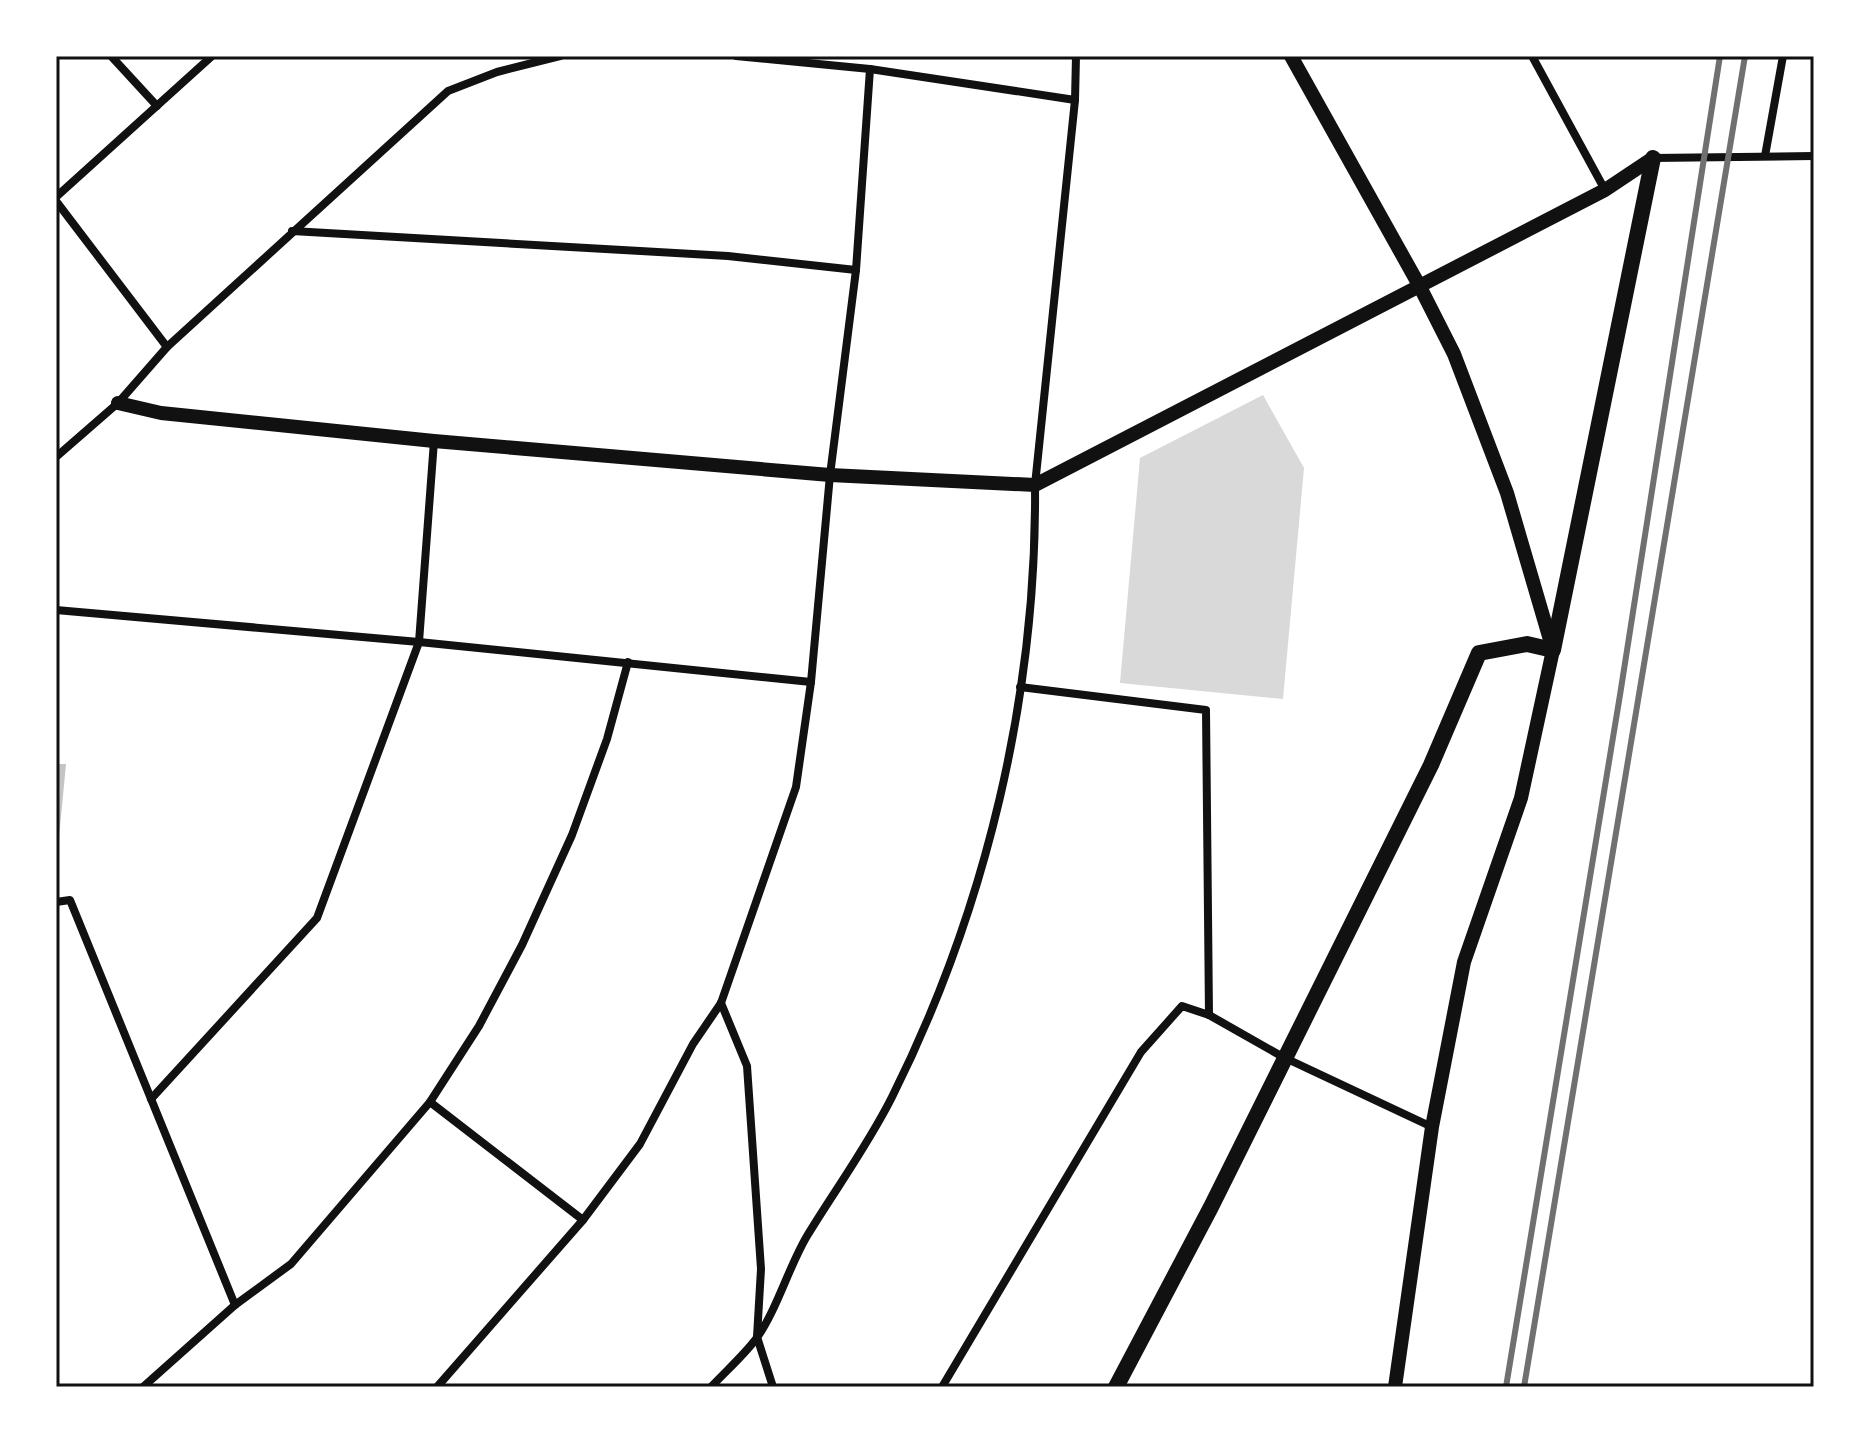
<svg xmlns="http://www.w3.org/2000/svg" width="1870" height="1443" font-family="'Public Sans',sans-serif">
<rect width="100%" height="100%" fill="#fff"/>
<path fill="#d9d9d9" d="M1263,395L1304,468L1283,699L1120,683L1140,458Z"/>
<path fill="#c4c4c4" d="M56,764H66L58,848H56Z"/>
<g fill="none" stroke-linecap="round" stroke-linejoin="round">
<g stroke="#111" stroke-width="8">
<path d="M111,56L157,106"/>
<path d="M736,56L870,69L1075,100"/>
<path d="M1532,56L1605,190"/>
<path d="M1765,156L1783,56"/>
<path d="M1653,158L1814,156"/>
<path d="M56,197L212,56"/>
<path d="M56,201L167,347"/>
<path d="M292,231L728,256L856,270"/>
<path d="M56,457L118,403L167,347L448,91L497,72L560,56"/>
<path d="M56,610L419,642L811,682"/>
<path d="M1020,687L1206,710L1209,1015"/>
<path d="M56,902L70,900L235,1305"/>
<path d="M721,1003L747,1066L761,1269L757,1337L773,1387"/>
<path d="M151,1099L317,918L419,642L434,441"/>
<path d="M430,1102L583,1220"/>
<path d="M143,1387L235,1305L291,1264L430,1102L479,1026L522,945L572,835L607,739L628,662"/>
<path d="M437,1387L583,1220L640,1144L693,1044L721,1003L796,787L811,682L830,475L856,270L870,69"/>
<path d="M711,1387C726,1371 743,1356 756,1339C776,1312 789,1266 807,1236C835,1190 868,1145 892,1097C986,909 1037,695 1035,485L1075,100L1076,56"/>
<path d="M942,1387L1141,1052L1182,1006L1209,1015L1283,1057L1432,1127"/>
</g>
<g stroke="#111" stroke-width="14">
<path d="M1291,56L1419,285L1454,354L1507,493L1553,650L1521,798L1464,962L1432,1127L1395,1387"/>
<path d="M118,403L161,413L434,441L830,475L1035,485L1605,190L1653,158"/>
</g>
<path stroke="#111" stroke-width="16" d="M1116,1387L1211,1207L1431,765L1479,653L1527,644L1553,650L1653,158"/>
<g stroke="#707070" stroke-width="6">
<path d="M1506,1387L1620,695L1720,56"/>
<path d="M1524,1387L1745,56"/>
</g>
</g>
<rect width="1870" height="1443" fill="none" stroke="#ffffff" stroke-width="116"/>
<rect x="58" y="58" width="1754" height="1327" fill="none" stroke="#111" stroke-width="3"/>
</svg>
